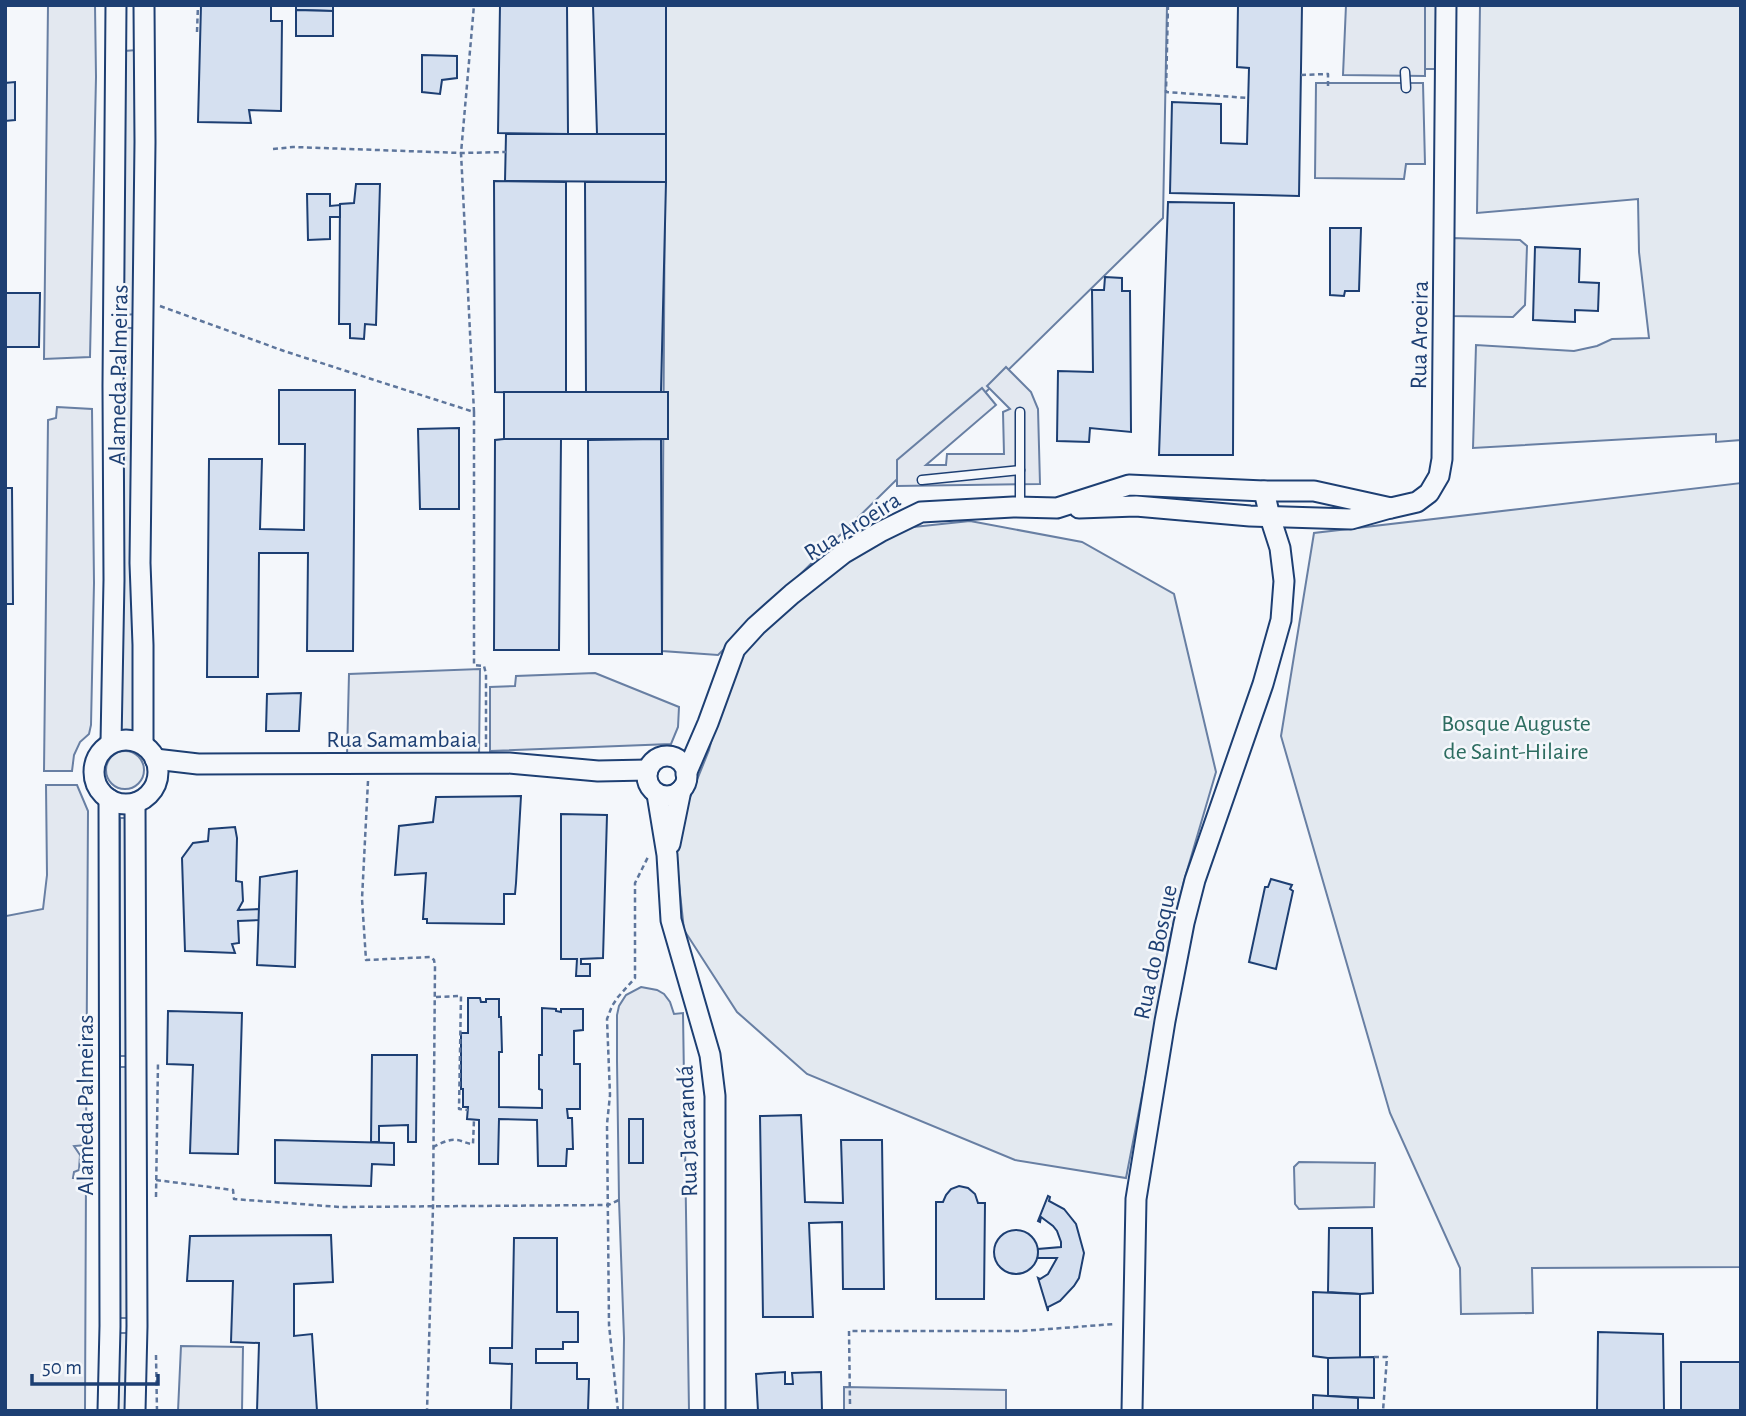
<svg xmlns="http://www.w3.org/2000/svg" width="1746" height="1416" font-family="'Alegreya Sans',sans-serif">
<rect width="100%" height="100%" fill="#f4f7fb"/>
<g fill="#e3e9f0" stroke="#687fa3" stroke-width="2">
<path d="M666,5H1167L1163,218L718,655L662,651Z"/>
<path d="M1425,5H1437L1436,69H1424Z"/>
<path d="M1480,5H1741V440L1716,442V434L1473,448L1476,345L1574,351L1597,346L1612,339L1649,338L1639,252L1638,199L1477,213Z"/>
<path d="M137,50V314L123,315L124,51Z"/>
<path d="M123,328H136V732L120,734Z"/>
<path d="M1741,483V1267L1532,1268L1533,1313L1461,1314L1460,1268L1390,1113L1281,736L1314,533Z"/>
<path d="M970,521L1082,542L1174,594L1216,772L1184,881L1169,943L1153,1039L1126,1178L1015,1160L807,1074L737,1012L684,930L674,837L709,750L732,660L801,595L885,530Z"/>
<circle cx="125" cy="770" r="19"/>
<path d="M120,818H131L130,1056H119Z"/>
<path d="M118,1067H130L129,1318H118Z"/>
<path d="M1299,1162L1375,1163L1374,1207L1299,1209L1295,1204L1294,1167Z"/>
<path d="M119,1333H129L128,1411H118Z"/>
</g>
<g fill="#e3e8f0" stroke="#687fa3" stroke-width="2">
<path d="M48,5H95L96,77L90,357L44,359Z"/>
<path d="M1346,5H1425V76L1343,75Z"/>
<path d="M1316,83H1423L1425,164H1406L1404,179L1315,178Z"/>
<path d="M1451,238L1520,240L1527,246L1525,305L1513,317L1450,316Z"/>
<path d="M1006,367L1031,392L1038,409L1040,484L897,486V460L982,388L996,405L926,465H946L947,454H1004L1003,412L1010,409L987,386Z"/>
<path d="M57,407L92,409L94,583L91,725L89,734L80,742L74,755L72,771H44L48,420L56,418Z"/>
<path d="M480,669L479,758L347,756L349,674Z"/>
<path d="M595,673L679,707L678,727L671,744L490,751V687L515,686L516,676Z"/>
<path d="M46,785H77L88,811L86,1145L74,1146L80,1155L79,1170L74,1172L73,1178H86L85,1411H5L6,916L43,909L47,875Z"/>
<path d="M641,987L657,990L664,994L670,1002L674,1014L683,1013L689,1411H623L624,1338L619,1200L617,1061V1015L619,1006L626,995Z"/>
<path d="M181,1346L243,1347L242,1411H178Z"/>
<path d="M844,1387L1006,1390V1411H844Z"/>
</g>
<g fill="#d5e0f0" stroke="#1d3f73" stroke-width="2">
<path d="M201,5H271V21H282L281,111L249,110L251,123L198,122Z"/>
<path d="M296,5H333V11L296,10Z"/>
<path d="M500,5H567L568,134L498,133Z"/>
<path d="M593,5H666V134H597Z"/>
<path d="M1238,5H1302L1299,196L1170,193L1172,102L1221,104V143L1247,144L1249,68L1237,67Z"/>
<path d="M296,10L333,11V36H296Z"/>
<path d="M422,55L457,56V78L442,80L440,94L422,92Z"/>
<path d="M15,82V120L5,121V83Z"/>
<path d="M506,134H666V182L505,181Z"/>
<path d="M494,181L566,182V393L495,392Z"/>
<path d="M585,182H666L661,392L586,393Z"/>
<path d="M356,184H380L376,325L365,324L364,339L350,338V324H339L340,204L354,203Z"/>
<path d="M307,194H330V206L340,205V217H330V239L308,240Z"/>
<path d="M1168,202L1234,203L1233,455H1159Z"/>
<path d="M1330,228H1361L1359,291H1345L1344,296L1330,295Z"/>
<path d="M1535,247L1580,249L1579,282L1599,283L1598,311L1575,310V322L1533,320Z"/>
<path d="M1105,277L1122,278V291H1130L1131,432L1090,428L1089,442L1057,441L1058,371L1093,372L1092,290H1104Z"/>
<path d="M5,293H40L39,347H5Z"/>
<path d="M279,390H355L353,651H307L308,553H259L258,677H207L209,459H262L260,529L304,530L305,444H279Z"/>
<rect x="504" y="392" width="164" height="47"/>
<path d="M459,428V509H420L418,429Z"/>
<path d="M504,439H561L559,650H494L495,440Z"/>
<path d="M661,439L662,654H589L588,440Z"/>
<path d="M5,488H12L13,604H5Z"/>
<path d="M301,693L299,731H266L267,694Z"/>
<path d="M521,796L516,883L515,894H504V924L427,923V919H423L426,873L395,875L399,826L433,822L436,797Z"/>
<path d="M561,814L607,815L603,958L581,959V964H590V976H576L577,959H561Z"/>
<path d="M235,827L237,838L236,881L242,882L243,901L238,910L259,909V920L238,921L239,943L232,944L235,953L185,951L182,858L193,843L208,841L209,829Z"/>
<path d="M297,871L295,967L257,965L260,877Z"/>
<path d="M1271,879L1292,885L1290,889L1293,891L1276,969L1249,962L1265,887H1268Z"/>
<path d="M468,998H480L481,1002H486V999H499V1017H501L502,1052H499V1107L542,1108V1090L539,1089V1055H542V1008L556,1009V1011L561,1012V1009H583V1030L574,1031V1064H580V1109H567L568,1118H572L573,1149H567L566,1166H538L537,1120L499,1119L498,1164H479V1120L467,1119L468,1107H463V1089H461V1033H468Z"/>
<path d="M168,1011L242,1013L238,1154L190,1153L193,1065L167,1064Z"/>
<path d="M372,1055H417L416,1142H408V1125L379,1126V1142H371Z"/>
<path d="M801,1115L805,1202L843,1203L841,1140H882L884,1289H843L842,1222L809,1223L813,1317H763L760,1116Z"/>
<rect x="629" y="1119" width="14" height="44"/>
<path d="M275,1140L394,1143V1165L372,1164L371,1186L275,1183Z"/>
<path d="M959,1186L968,1188L975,1194L978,1203H985L984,1299H936V1202H943L946,1195L951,1189Z"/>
<path d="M1048,1196L1050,1197L1049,1201L1064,1209L1076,1224L1084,1253L1079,1278L1074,1286L1060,1301L1048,1307V1311L1038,1278L1040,1279L1048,1274L1057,1258H1037L1038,1249L1061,1247V1242L1057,1231L1053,1226L1041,1217L1040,1222L1038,1221Z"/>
<path d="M1329,1228H1372L1373,1293L1360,1294L1328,1292Z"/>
<circle cx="1016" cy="1252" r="22"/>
<path d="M331,1235L333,1282L294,1284V1336L312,1334L317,1411H257L259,1343L231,1342L233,1281H187L190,1236Z"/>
<path d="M514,1238H557V1312H578V1342H563V1349H536V1363H577V1379H589L588,1411H511L512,1364L490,1363V1348H512Z"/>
<path d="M1313,1292L1360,1294V1358H1328L1313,1356Z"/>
<path d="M1598,1332L1663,1334L1664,1411H1597Z"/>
<path d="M1374,1357V1398L1328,1396V1358Z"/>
<rect x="1681" y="1362" width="60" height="49"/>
<path d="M785,1372V1384H793L792,1373L821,1372L822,1411H758L756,1374Z"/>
<path d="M1313,1395L1358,1398V1411H1313Z"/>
</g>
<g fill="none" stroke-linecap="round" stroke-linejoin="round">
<g stroke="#1d3f73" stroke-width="11">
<g id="service">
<path d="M1405,72L1406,88"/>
<path d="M1020,412V507"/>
<path d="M922,480L1020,470"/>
</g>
</g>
<g stroke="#1d3f73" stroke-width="23">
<g id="tertiary">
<path d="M1079,508L1136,506L1250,516L1351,519L1390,508"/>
<circle cx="126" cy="772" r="32"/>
<path d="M111,743L114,580L113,386L116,5"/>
<path d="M143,744V645L140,563L145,142L144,5"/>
<circle cx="667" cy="776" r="20"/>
<path d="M155,759L198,764L509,763L598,771L648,770"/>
<path d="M686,774L708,723L735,649L756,626L792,594L844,553L880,532L921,512L1013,507L1057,508L1129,485L1264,491H1314L1391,508L1417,502L1429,493L1439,476L1442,459L1446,5"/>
<path d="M657,794L667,855L671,920L710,1055L715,1096V1411"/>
<path d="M135,803L137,1326L135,1411"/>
<path d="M670,844L681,790"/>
<path d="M108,1411L110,1326L109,799"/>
<path d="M1132,1411L1136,1199L1165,1021L1184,923L1195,880L1263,684L1281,620L1284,581L1280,548L1270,517L1264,491"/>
</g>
</g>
<g stroke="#5e769c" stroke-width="2.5" stroke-dasharray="5 3.5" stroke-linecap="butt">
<path d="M1168,5L1166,92L1248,98"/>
<path d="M197,32L198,5"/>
<path d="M1301,75L1328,74V89"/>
<path d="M273,149L293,147L461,153L506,152"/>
<path d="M160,306L284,351L474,412V665L484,666L486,674V747"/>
<path d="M474,412L461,153L474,5"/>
<path d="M368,781L362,899L366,960L431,957L434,960L435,966L433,1207L427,1411"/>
<path d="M436,997L461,996L459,1109L468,1110"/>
<path d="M433,1147C440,1144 448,1139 456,1140C462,1140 466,1144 473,1144L474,1120"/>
<path d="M156,1180L233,1190L234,1199L340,1207L608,1205L619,1200"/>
<path d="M156,1197L158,1062"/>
<path d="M156,1355L157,1411"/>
<path d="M1374,1357H1387L1383,1411"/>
<path d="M850,1404L849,1331H1022L1115,1324"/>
<path d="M618,1411L609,1325L607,1124L610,1095L607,1019L612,1006L618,997L635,978V883L648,857"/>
</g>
<use href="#service" stroke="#f4f7fb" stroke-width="8"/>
<use href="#tertiary" stroke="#f4f7fb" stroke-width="19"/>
</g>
<g text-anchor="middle" stroke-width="5" stroke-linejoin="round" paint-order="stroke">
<g font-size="24" fill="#1d3f73" stroke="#f4f7fb">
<text transform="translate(1419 335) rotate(-89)" y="8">Rua Aroeira</text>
<text transform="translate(118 375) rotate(-89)" y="8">Alameda Palmeiras</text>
<text transform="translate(852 526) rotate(-32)" y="8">Rua Aroeira</text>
<text x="402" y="747">Rua Samambaia</text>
<text transform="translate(1155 952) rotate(-78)" y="8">Rua do Bosque</text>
<text transform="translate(85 1105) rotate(-90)" y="8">Alameda Palmeiras</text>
<text transform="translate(687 1131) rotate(-92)" y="8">Rua Jacarandá</text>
</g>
<g font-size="24" fill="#2c6c60" stroke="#f4f7fb">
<text x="1516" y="731">Bosque Auguste<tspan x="1516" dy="28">de Saint-Hilaire</tspan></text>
</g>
</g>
<rect width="1746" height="1416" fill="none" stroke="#1d3f73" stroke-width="14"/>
<path d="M32 1374v10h126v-10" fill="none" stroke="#1d3f73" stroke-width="3.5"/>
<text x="42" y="1374" font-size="21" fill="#1d3f73" stroke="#f4f7fb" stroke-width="5" paint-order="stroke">50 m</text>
</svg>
